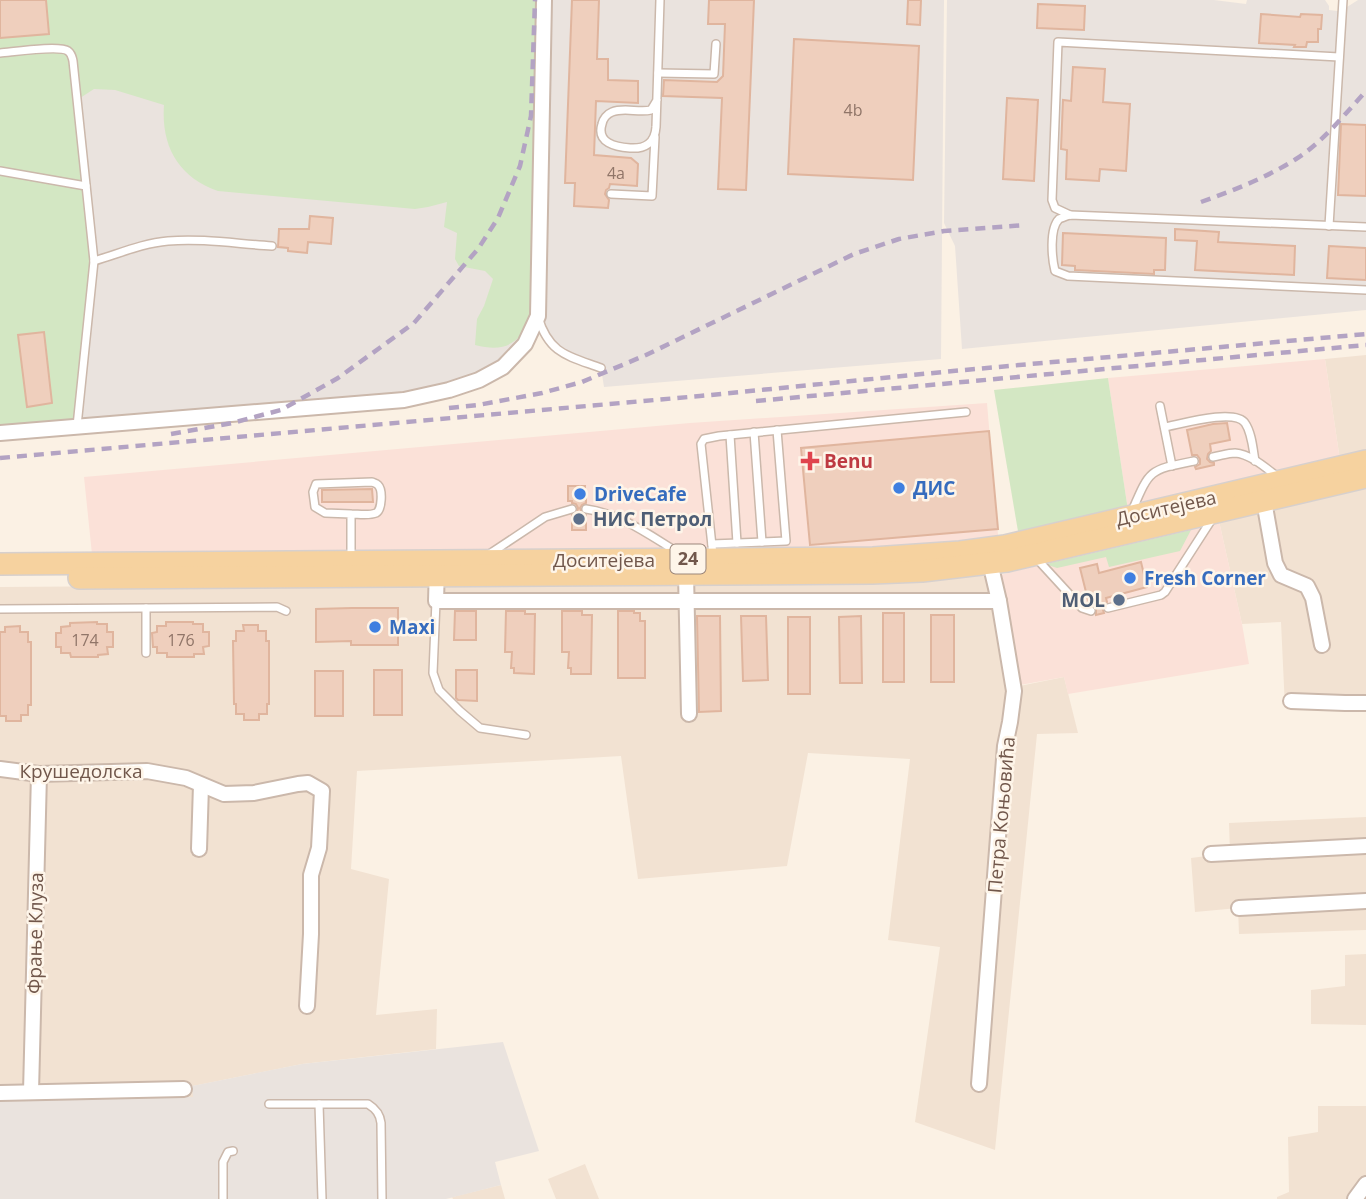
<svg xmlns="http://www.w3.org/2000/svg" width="1366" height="1199" font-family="'Open Sans',sans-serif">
<rect width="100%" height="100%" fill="#fbf1e4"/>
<g fill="#f2e2d2">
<path d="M1366,355V461L1341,467L1325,359Z"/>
<path d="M1366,479V703L1285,708L1281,622L1242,624L1219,521Z"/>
<path d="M986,574L1008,662L1010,688L1064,677L1078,733L1037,734L995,1150L915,1122L940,947L888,940L910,759L808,753L787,866L638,879L621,756L357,771L351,869L389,879L376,1015L437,1009L436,1049L302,1064L193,1086V1097L0,1094V587L837,581Z"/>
<path d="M1366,817V930L1239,934L1238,908L1195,912L1191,858L1230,853L1229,823Z"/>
<path d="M1366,954V1025L1311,1024V990L1345,986V955Z"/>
<path d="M1318,1106H1366V1199H1277V1197L1289,1192L1288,1137L1318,1132Z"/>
<path d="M585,1164L599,1199H556L548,1179Z"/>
<path d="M501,1185L505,1199H453L452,1197Z"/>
</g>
<g fill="#fbe1d8">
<path d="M1325,359L1341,467L1129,517L1108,378Z"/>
<path d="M987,403L999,547L93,564L84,477L690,423Z"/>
<path d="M1219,521L1242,624L1249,664L1068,694L1064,677L1020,685L996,576Z"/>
</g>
<g fill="#eae3de">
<path d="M0,0H944L941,359L604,387L601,368L552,345L539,318L503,367L449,390L77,426Z"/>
<path d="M947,0H1214L1246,4L1247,0H1325L1329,6V10L1346,12L1347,7L1358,0H1366V310L962,349L955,246L944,223Z"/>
<path d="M503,1042L539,1151L495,1162L501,1185L446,1199H0V1094L193,1097L192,1086L302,1064Z"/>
</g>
<g fill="#d3e7c3">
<path d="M0,0H544L538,316C517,340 510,354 475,345L477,319L484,306L493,279L485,271L459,266L455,259L457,233L444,227L447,202L428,207L415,209L218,191C178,177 161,146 164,105L115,90L94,89L77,100L94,261L77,426L0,433Z"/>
<path d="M1108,378L1129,517L1020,543L994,390Z"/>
<path d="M1191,530L1180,551L1109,567L1106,557L1057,568L1048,565L1050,563Z"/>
</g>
<g fill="#efcfbd" stroke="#e0b59e" stroke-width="2">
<path d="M0,0H46L49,34L0,38Z"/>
<path d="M572,0H599L597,59H608V80L638,81V103L596,101L594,155L631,158L638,164L637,186L610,184L609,188L606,190L605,194L609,200L608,208L574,206L575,183H565Z"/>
<path d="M709,0H754L746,190L718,189L722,98L663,96L664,80L717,82L723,76L725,24H708Z"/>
<path d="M908,0H921L920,25L907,24Z"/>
<path d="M1038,4L1085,6L1084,30L1037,28Z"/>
<path d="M1261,14L1300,17L1301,14L1322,15L1321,29H1318V42H1307L1306,47H1294L1295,45L1259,43Z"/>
<path d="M794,39L919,46L913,180L788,174Z"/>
<path d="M1073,67L1105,69L1103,102L1130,104L1126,171L1100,169L1099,181L1066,179L1067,150L1061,149L1063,100L1071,101Z"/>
<path d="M1007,98L1038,100L1034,181L1003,179Z"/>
<path d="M1341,124L1366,125V196L1338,195Z"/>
<path d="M310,216L333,218L331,244L308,242L307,253L288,251V248L278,247L279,229H309Z"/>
<path d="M1175,229L1219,232L1218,242L1295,246L1294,275L1195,270L1197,241L1175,240Z"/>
<path d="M1063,233L1166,238L1165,270H1154V274L1075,270V266L1062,265Z"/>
<path d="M1329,246L1366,248V280L1327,278Z"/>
<path d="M44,332L52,403L27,407L18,335Z"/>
<path d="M1227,423L1230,440L1210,444L1211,451L1208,454L1207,459L1210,462L1214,463V465L1196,469L1195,467L1200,464V459L1197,455H1192L1187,430L1213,424Z"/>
<path d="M989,431L998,529L810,545L801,448Z"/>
<path d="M568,486H585L584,499H586V503L582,505L580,508L582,513L586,515V530H572V515L577,513L578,508L576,504L572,503V501H568Z"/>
<path d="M372,489L373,502H322V490Z"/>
<path d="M1141,562L1147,587L1106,598L1107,602L1102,607L1104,613L1096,615V608L1089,604L1080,568L1097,564L1099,573Z"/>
<path d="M352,608H398V645H351V641L316,642V609Z"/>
<path d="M455,611H476V640H454Z"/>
<path d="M506,611H525V614H535L534,674L514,673V668H511L512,652H505Z"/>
<path d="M562,611H582V615H592L591,674H571V668H568L569,652H562Z"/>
<path d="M618,611H634V613H640V621H645V678H618Z"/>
<rect x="883" y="613" width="21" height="69"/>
<rect x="931" y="615" width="23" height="67"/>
<path d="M697,616H720L721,711L699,712Z"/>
<path d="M741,616H766L768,680L743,681Z"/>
<path d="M861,616L862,683H840L839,617Z"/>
<rect x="788" y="617" width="22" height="77"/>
<path d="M97,622V624H107V632H113V647H107L108,654L98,655V657H71L70,653H61V647H56V633H61V627L70,626V623Z"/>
<path d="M166,622H193V624H203V632H209V646L203,647L204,654H194V657H167V653H157V647H153L152,633L157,632V626H166Z"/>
<path d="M243,625H258V631H266V641H269V704H267V714H259V720H244V714H236V704H234L233,641H236V631H244Z"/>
<path d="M20,626V632H28V642H31V705H28V715H21V721H6V716H0V632H5V627Z"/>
<rect x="374" y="670" width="28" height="45"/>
<path d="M456,670H477V701L458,700L456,698Z"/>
<rect x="315" y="671" width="28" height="45"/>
</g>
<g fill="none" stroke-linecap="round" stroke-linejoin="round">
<g stroke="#cbb8ab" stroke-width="10">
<g id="service">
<path d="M0,53C13,52 59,45 68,51C72,54 72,57 73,61L94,261L77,426"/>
<path d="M658,73L714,74L716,44"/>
<path d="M657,100L651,110C639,113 624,107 612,112C607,114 603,119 602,124C596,143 616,147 630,148C645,149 655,143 656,127L660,0"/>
<path d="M0,171L86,186"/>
<path d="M611,194L652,196L655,137"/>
<path d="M1070,215L1055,208L1052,200L1058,42L1339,57"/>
<path d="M1329,226L1343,0"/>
<path d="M1366,227L1070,215C1067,216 1061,218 1059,219C1049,229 1052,259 1055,271L1068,276L1366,290"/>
<path d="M94,261C118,254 143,243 168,241C202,238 238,244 272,246"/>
<path d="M538,317C549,354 568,356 601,368"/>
<path d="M1160,406L1172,466"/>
<path d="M1165,427C1181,424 1235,408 1245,423C1252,433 1253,450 1255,461"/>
<path d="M754,432L762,542"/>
<path d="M730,435L737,543"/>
<path d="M1213,457C1220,456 1228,453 1235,453C1251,454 1267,469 1279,478"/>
<path d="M586,509C622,514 649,535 679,553"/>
<path d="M1132,511C1150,469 1149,470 1194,461"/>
<path d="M351,514C358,514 369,516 376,513C382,510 383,490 378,485C376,483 374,483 372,482L316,484L313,492L315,507L325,513L351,514V558"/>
<path d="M712,544L786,541L777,430"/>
<path d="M488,555L545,517L572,509"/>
<path d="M713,555L701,444L704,439L719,436L966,412"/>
<path d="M1037,559L1082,608L1091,611"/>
<path d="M436,601L433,673L439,690L460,711L480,728L526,735"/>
<path d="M146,608V653"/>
<path d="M1108,608L1161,595L1165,592L1212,519"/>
<path d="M0,609L277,607L286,611"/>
<path d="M269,1104H368C376,1109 380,1114 381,1123L382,1199"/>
<path d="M319,1104L322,1199"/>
<path d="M223,1199V1162L228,1152L233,1151"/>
</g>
</g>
<g stroke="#cbb8ab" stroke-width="18">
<g id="minor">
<path d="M0,433L404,400L449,390L479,380L503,367L525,344L538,316L544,0"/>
<path d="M1264,501L1275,563L1281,575L1307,586L1313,598L1322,645"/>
<path d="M437,567L436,601H999"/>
<path d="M686,574L689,714"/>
<path d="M1291,701L1345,703H1366"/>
<path d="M0,769L39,774L147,771L186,778L224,794L254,793L298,784L308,783L322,791L319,848L311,875V934L307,1006"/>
<path d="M199,849L201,785"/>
<path d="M1211,854L1366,846"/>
<path d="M1239,908L1366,901"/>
<path d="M979,1084L1005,746L1010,722L1014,691L999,601L988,554"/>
<path d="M31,1092L39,774"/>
<path d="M0,1093L184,1089"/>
<path d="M1355,1199L1366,1184"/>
</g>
</g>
<g stroke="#d7d0cd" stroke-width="24">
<g id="primary">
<path d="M0,564L873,558L960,552L1005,546L1366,461"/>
<path d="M79,578L872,573L922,571L1007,561L1366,477"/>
</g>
</g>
<use href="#service" stroke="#fff" stroke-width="7"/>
<use href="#minor" stroke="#fff" stroke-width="14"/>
<use href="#primary" stroke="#f6d29f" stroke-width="21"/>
<g stroke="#b3a3c3" stroke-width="4.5" stroke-dasharray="10 7" stroke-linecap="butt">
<path d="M1201,202C1234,190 1266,178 1296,159C1323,142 1344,115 1366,91"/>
<path d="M756,401L1366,345"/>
<path d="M449,408L478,405L542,393L582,382L646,355L854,254L899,239L944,231L1025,225"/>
<path d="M171,434L232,423L281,410L338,378L414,323L478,249L498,218L520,166L531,116L535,0"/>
<path d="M0,458L700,396L953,371L1366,334"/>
</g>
</g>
<path fill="#e0444e" stroke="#fef5e9" stroke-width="2.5" d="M806.5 450.5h7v7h7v7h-7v7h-7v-7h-7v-7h7z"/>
<g fill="#3f7fe0" stroke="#fef5e9" stroke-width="2.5">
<circle cx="899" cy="488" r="7"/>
<circle cx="580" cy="494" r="7"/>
<circle cx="1130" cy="578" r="7"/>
<circle cx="375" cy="627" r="7"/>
</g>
<g fill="#5c6f8a" stroke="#fef5e9" stroke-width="2.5">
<circle cx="579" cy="519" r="7"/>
<circle cx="1119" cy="600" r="7"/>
</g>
<g text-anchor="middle" stroke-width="5" stroke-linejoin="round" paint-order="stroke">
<g font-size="16" fill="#907568">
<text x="853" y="116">4b</text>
<text x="616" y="179">4a</text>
<text x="85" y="646">174</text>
<text x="181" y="646">176</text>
</g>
<rect fill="#fef5e9" stroke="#9b867a" stroke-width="2" x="670.5" y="544.5" width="35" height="29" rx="5"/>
<g font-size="18" font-weight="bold" fill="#71574b">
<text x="688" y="565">24</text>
</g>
<g font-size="19" font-weight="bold" fill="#be3a42" stroke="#fef5e9" text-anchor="start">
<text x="824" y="468">Benu</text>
</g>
<g font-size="19" font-weight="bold" fill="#366cbe" stroke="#fef5e9" text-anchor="start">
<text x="913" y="495">ДИС</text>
<text x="594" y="501">DriveCafe</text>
<text x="1144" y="585">Fresh Corner</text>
<text x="389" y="634">Maxi</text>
</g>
<g font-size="19" fill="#71574b" stroke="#fef5e9">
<text transform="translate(1166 508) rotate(-13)" y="7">Доситејева</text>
<text x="604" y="567">Доситејева</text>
<text x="81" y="778">Крушедолска</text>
<text transform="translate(1001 815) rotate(-85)" y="7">Петра Коњовића</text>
<text transform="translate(35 933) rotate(-89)" y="7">Фрање Клуза</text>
</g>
<g font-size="19" font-weight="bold" fill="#4e5e75" stroke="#fef5e9" text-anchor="start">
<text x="593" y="526">НИС Петрол</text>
<text x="1105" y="607" text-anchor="end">MOL</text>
</g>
</g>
</svg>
